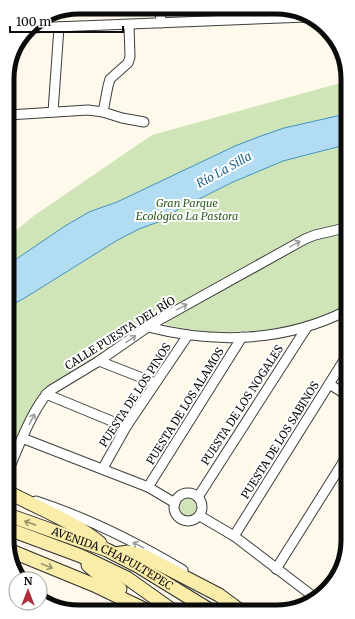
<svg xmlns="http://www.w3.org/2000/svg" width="355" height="619" font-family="Merriweather,serif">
<rect width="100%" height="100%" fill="#fef9ea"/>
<g fill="#d0e5b7">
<path d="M344,82L345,227L312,235L150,321L44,394L10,456L9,236L35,215L152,135Z"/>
<path d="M345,232L346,306L342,308L302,323L268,330L230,332H204L166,325V322L314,239Z"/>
<circle cx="188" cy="507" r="12"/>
</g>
<path fill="#b2dcf1" stroke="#3f93c3" d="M337,116H345V145L283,161L233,182L179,209L161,221L139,229L116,241L23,299L9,306V264L65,226L89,212L117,202L235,146L261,136L284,128Z"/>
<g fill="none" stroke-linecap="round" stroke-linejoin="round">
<g stroke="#3e3e3e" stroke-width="11">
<g id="street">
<path d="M160,8L161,23"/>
<path d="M30,28L307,17"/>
<path d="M53,112L59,27"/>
<path d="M103,112L108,86L110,79L128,63L130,57L129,25"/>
<path d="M8,115L88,110L103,112L122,118L144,122"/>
<path d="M148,327C214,344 284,342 346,311"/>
<path d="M99,361L155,383"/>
<path d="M329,384L347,395"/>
<path d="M46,394L126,427"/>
<path d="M22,438L148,487L175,503"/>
<path d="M10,467C18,447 35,403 51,390L99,361L152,324L305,239L315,235L345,228"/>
<path d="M103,468L126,427L188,335"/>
<path d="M148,487L242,337"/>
<circle cx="188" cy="507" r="14"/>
<path d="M198,497L307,327"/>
<path d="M36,501C88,518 136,542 183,570"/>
<path d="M200,516L234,536L314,597"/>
<path d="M234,536L346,357"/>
<path d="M276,569L347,456"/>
</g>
</g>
<g stroke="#2d2d2d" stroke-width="15">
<g id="secondary">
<path d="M10,493C40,509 74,522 100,543"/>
<path id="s1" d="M11,516L107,550L138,566L208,609"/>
<path d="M11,530L81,556L127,578L172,610"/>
<path d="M11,551L94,585L146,610"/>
<path d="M115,554L128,552L144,556L219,595L238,609"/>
<path d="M88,565L103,578L120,589"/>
</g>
</g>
<use href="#street" stroke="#fff" stroke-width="9"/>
<use href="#secondary" stroke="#f9eda9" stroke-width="13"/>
</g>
<defs><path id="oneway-shaft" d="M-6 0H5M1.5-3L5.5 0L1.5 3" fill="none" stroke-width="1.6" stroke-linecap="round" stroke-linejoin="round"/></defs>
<g stroke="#9d9d9d">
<use href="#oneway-shaft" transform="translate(295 244) rotate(-29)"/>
<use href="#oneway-shaft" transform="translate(182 307) rotate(-29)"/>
<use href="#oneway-shaft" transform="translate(131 339) rotate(-35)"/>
<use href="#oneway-shaft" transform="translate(32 419) rotate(-63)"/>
<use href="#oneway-shaft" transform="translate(138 545) rotate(-152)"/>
</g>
<g stroke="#9a936a">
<use href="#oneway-shaft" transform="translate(30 523) rotate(-161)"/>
<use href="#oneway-shaft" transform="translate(47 566) rotate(22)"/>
</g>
<g text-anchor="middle" stroke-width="4" stroke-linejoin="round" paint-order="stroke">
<g font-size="11" font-style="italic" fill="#2f5d21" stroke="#fff">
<text x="187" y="207">Gran Parque<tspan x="187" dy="13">Ecológico La Pastora</tspan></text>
</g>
<g font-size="11" fill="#0b0b0b" stroke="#fff">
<text transform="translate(120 333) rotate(-32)" y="4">CALLE PUESTA DEL RÍO</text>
<text transform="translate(135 395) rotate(-57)" y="4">PUESTA DE LOS PINOS</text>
<text transform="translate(242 405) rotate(-57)" y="4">PUESTA DE LOS NOGALES</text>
<text transform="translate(185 406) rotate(-58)" y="4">PUESTA DE LOS ALAMOS</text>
<text transform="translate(280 440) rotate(-58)" y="4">PUESTA DE LOS SABINOS</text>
<text dy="4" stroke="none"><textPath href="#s1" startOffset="110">AVENIDA CHAPULTEPEC</textPath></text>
</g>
<g font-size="12" font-style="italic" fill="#1e6492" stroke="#fff">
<text transform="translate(224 170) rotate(-29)" y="4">Río La Silla</text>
</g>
</g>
<path d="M0 0H355V619H0ZM79 14H276A65 65 0 0 1 341 79V540A65 65 0 0 1 276 605H79A65 65 0 0 1 14 540V79A65 65 0 0 1 79 14Z" fill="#fff" fill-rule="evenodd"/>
<path fill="none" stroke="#0b0b0b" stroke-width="5" d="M79 14H276A65 65 0 0 1 341 79V540A65 65 0 0 1 276 605H79A65 65 0 0 1 14 540V79A65 65 0 0 1 79 14Z"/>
<g transform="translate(28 591)"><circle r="19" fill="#ffffff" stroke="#9d9d9d"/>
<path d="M0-3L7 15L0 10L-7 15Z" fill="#b02e39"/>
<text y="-6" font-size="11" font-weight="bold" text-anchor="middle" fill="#0b0b0b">N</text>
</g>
<path d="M10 26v6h113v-6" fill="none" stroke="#0b0b0b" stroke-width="2"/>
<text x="16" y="26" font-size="12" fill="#0b0b0b" stroke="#ffffff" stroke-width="3" paint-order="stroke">100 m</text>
</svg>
